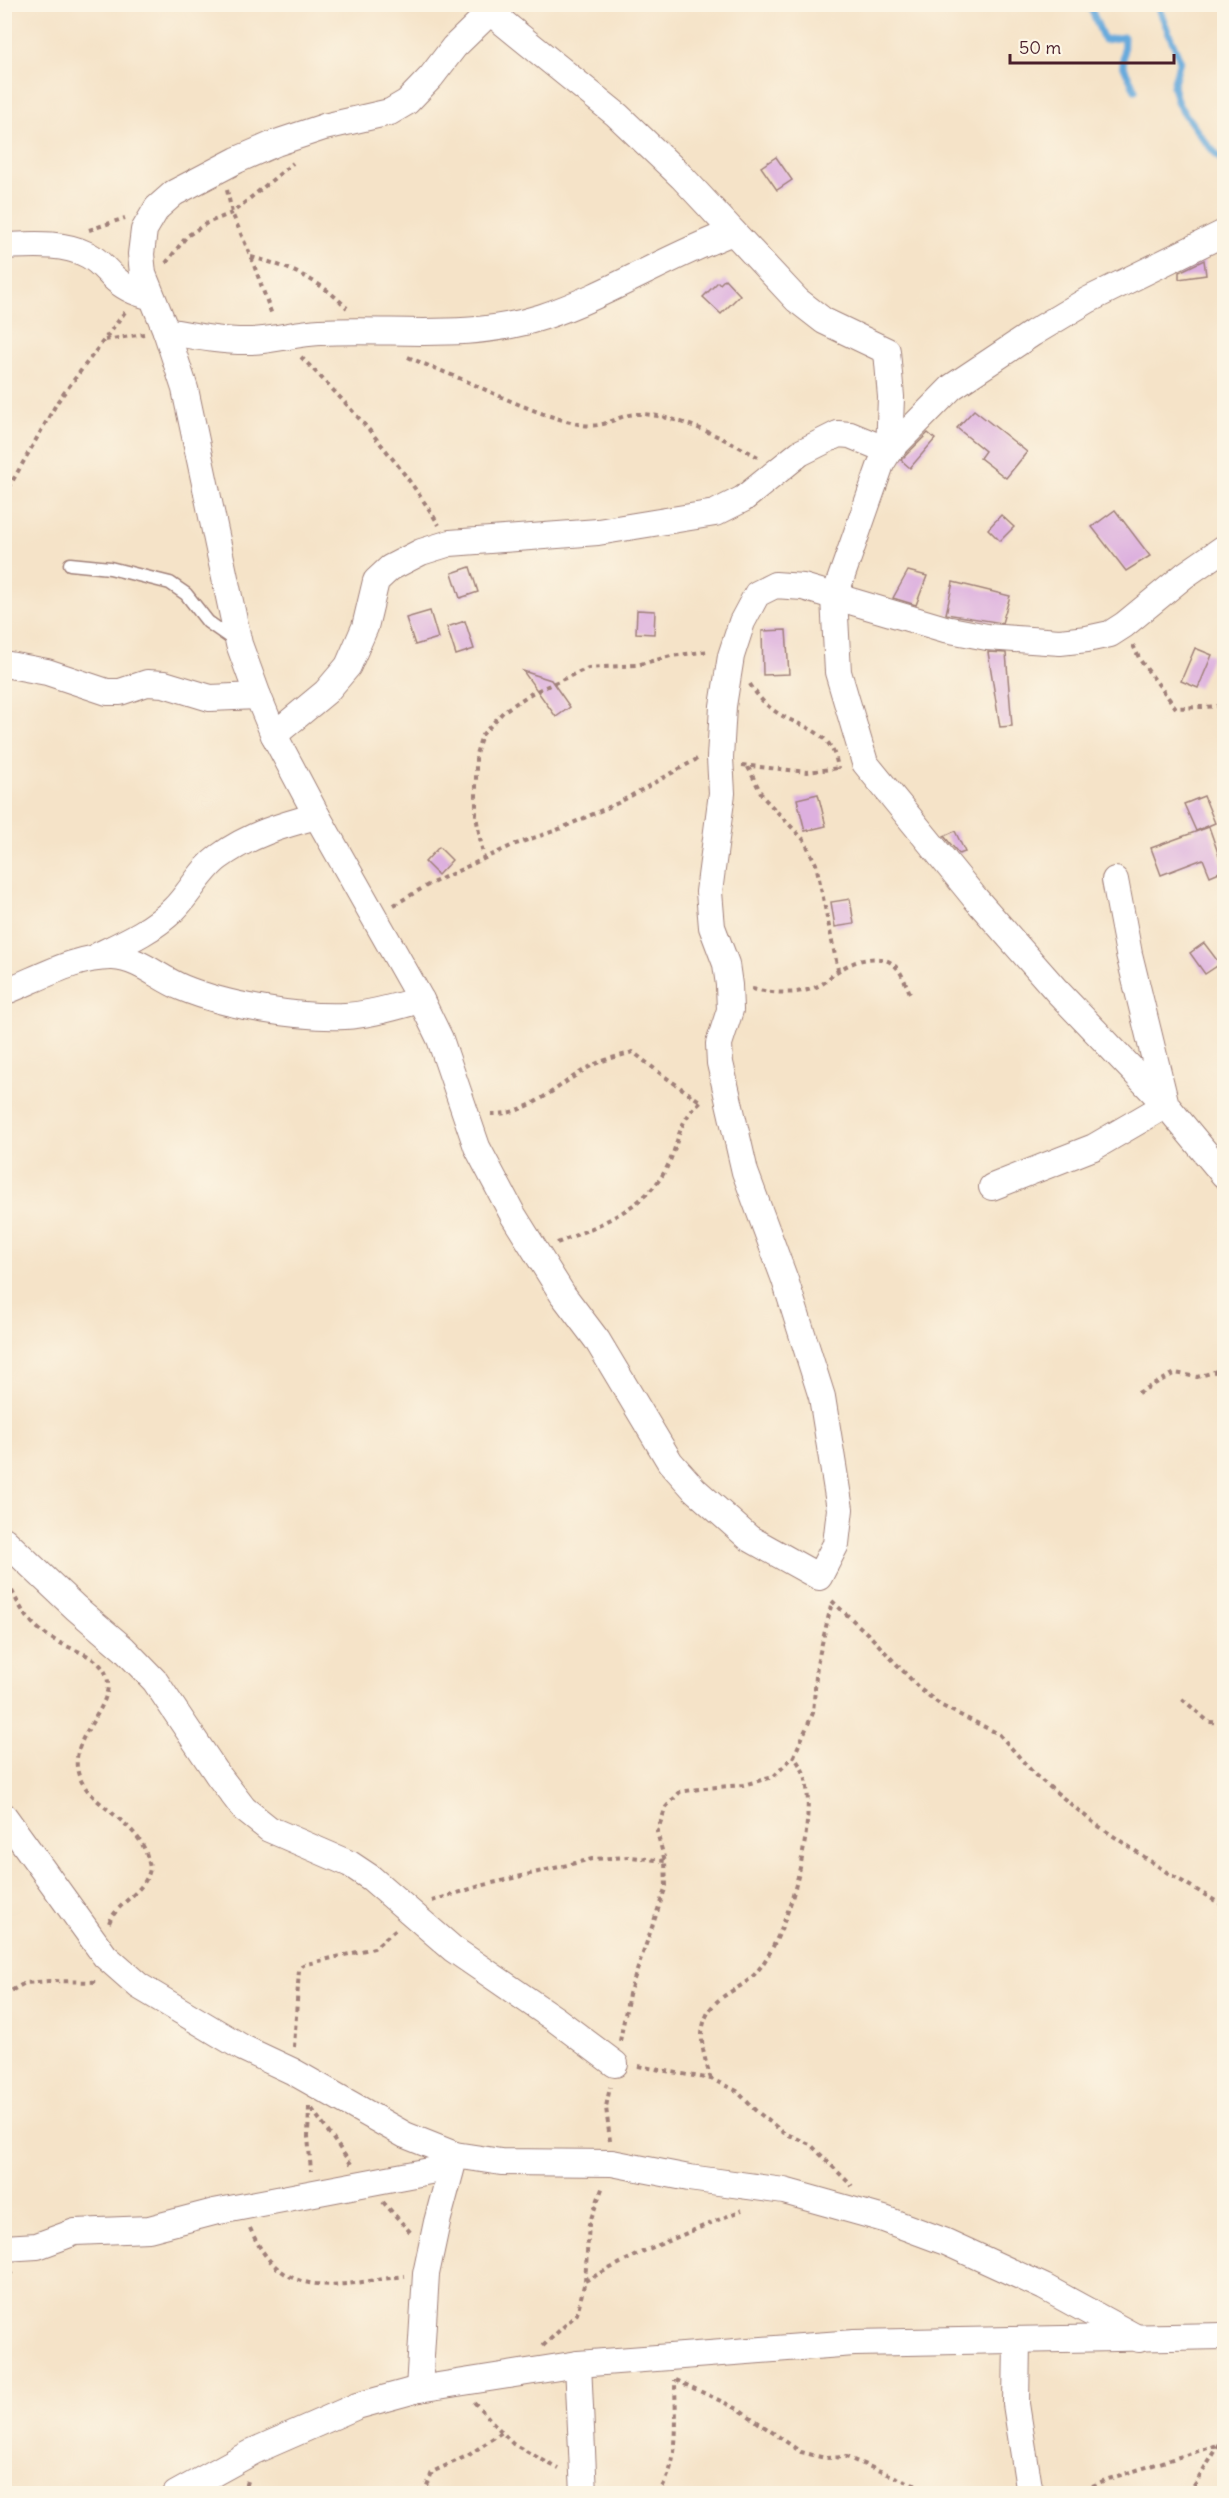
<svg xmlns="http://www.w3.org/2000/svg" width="1229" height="2498" font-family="Delius,sans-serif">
<rect width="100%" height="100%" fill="#fcf5e5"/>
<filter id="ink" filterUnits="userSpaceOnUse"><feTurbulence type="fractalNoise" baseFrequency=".0167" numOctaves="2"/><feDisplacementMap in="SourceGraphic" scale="12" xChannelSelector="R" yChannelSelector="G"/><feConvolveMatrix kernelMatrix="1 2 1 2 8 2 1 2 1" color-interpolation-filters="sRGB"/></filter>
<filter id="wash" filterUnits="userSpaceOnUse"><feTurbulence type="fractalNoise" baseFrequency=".008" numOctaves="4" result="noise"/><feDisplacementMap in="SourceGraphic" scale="24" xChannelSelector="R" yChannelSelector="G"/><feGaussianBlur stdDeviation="1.35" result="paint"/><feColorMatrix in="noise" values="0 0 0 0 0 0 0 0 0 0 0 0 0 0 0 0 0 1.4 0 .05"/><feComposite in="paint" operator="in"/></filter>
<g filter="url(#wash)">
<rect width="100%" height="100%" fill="#f5e3c8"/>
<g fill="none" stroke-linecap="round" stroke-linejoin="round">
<g stroke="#67aadc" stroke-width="7">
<path d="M1089,4L1104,40L1124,37L1123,65L1135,90"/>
<path d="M1157,4L1180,60L1173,86L1178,104L1202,138L1224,163"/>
</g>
</g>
<g id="blocks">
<g fill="#ddb0df">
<path d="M776,157L792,180L777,190L761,167Z"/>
<path d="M1204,260L1206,275L1179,279V272Z"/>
<path d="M725,279L740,295L721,314L703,297L718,282L720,284Z"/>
<path d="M974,410L1027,452L1006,478L980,458L985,451L957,428Z"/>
<path d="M928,433L935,439L910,468L901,460Z"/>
<path d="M1115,510L1150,556L1126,571L1092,527Z"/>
<path d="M1001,515L1014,527L1000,541L988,529Z"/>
<path d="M470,567L478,592L460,598L452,573Z"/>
<path d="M908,571L927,576L916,605L893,598Z"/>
<path d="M953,582L1010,596L1002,623L946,614Z"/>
<path d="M637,610L655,611L654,634L636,633Z"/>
<path d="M430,611L438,638L415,645L406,618Z"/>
<path d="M465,621L474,649L456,655L447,627Z"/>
<path d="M786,630L789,674L763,675L762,631Z"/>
<path d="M1195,648L1212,655L1198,688L1181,681Z"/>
<path d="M988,652L1006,653L1012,726L1000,727Z"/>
<path d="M523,671L551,680L570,707L556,717Z"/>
<path d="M818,794L826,826L805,831L797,799Z"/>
<path d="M1204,796L1215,823L1196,831L1184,804Z"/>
<path d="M1209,827L1224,870L1210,876L1203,859L1161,875L1151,848Z"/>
<path d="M955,831L965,852L959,854L944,836Z"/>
<path d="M439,847L452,860L438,875L425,862Z"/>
<path d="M850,899L854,924L835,927L831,902Z"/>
<path d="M1204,943L1220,964L1205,974L1190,953Z"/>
</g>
</g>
</g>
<g filter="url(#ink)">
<use href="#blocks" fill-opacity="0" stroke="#a0817a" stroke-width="1.5"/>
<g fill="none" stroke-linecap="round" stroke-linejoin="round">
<g stroke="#a0817a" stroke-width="15">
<path id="lane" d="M70,564L110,568L170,583L186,594L208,622L238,643"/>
</g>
<g stroke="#a0817a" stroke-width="28">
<g id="street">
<path d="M503,4L490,12L454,47L431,77L407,102L390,112L324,127L276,143L237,160L174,193L157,208L144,230L141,254L143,274L166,331L185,389L239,644L258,696L274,735L317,816L421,1000L440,1039L477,1147L513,1215L563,1295L597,1340L670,1462L695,1490L749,1538L819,1577L836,1544L840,1509L822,1397L785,1280L745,1172L720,1063L719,1044L730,1010L729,985L726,964L712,927L709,892L722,793L720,758L723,706L731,656L742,622L757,594L775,585L803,587L945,629L987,637L1060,642L1087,639L1110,634L1124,625L1185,575L1224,548"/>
<path d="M1224,233L1088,300L1033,333L952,387L889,451L881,464L834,598L838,672L865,763L975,898L1056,990L1166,1105L1224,1175"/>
<path d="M4,246C32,245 62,242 88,255C98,260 105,269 113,277C123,287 136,293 150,296"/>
<path d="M166,331C194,336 223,342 252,341C275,340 297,333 320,332C395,328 469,341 542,317C608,295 668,256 733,232"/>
<path d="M4,664L47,672L107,692H120L147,683L164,684L210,698L258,696"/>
<path d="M274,735L326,692L348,666L365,627L376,581L390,568L421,552L450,543L598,532L715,513L743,499L800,453L838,434L850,435L889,451L891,397L887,351L824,321L797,300L682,177L617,115L490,12"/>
<path d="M99,955C126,942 153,930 174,909C190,893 201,870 219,857C249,835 282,825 317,816"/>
<path d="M4,992C38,979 76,956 113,957C141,959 158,978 183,988C227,1006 298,1018 345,1016C370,1015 397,1006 421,1000"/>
<path d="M992,1187L1094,1147L1166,1105L1129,954L1115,880"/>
<path d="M4,1540L76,1608L124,1649L155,1681L218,1775L244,1809L269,1829L350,1864L371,1878L453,1949L555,2019L615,2064"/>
<path d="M4,1816L105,1956L139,1986L243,2048L292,2071L405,2135L455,2155L501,2162L612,2163L689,2178L784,2191L884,2219L946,2242L1044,2287L1139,2339"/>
<path d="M4,2248L37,2246L75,2232L149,2229L214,2212L451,2167"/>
<path d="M1017,2340L1016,2404L1030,2494"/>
<path d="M578,2364L584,2494"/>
<path d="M419,2389L426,2274L437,2222L455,2155"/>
<path d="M176,2494L254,2451L357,2406L419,2389L578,2364L854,2343L1224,2336"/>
</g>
</g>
<g stroke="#a0817a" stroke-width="4" stroke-dasharray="4.5 4.5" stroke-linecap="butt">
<path d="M227,190L232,213L251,257L272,315"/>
<path d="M89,230L125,218"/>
<path d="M251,257C288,266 320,280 347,308"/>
<path d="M166,263L187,236L207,223L232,213L293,163"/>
<path d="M105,340L144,334"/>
<path d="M301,357C353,409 400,462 439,525"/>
<path d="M408,357C430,367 453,375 475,385C510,401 545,417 583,425C608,429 618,413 640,414C681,416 725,439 760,458"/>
<path d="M4,496L58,401L125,312"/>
<path d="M1133,645L1140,660L1176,708L1224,706"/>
<path d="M750,684C755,692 761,700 768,706C796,730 832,724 838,769"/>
<path d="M742,765L807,772L839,768"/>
<path d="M748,767L763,797L804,840L816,864L838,970"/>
<path d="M484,860L476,816V754L482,735L504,711L532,693L588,668L637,665L671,656L710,651"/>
<path d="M394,905L428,885L513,845L557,830L618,803L697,759"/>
<path d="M752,989C773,993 800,996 820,985C827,982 831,975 838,971C854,960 883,951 897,968C903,975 906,985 910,993"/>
<path d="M491,1114C530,1116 560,1082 593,1065C605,1059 620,1056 633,1052L661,1074L701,1102"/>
<path d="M557,1243C597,1226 649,1207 668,1165C682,1136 675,1125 702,1100"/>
<path d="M1138,1393L1175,1373L1197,1377L1224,1369"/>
<path d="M5,1574C19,1609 29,1628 64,1645C75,1650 92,1656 100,1665C123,1689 90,1720 81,1743C58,1799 135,1811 147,1856C148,1860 150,1865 150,1869C145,1893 117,1902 109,1923"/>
<path d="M832,1601L871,1637L920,1689L942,1706L999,1734L1035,1775L1094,1823L1168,1873L1224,1906"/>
<path d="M1182,1699L1209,1722L1224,1723"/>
<path d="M432,1901L480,1886L592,1859L631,1857L665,1861"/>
<path d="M4,1995L25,1983L50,1981L99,1982"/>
<path d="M620,2041L629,1994L666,1886L665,1861L657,1832L666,1807L680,1792L705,1788L743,1785L773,1777L794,1756L813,1713L817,1664L832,1602"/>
<path d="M294,2047L299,1970L303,1965L374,1948L395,1930"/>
<path d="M638,2066L711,2079L737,2091L755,2110L784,2133L810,2144L852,2186"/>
<path d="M711,2079C705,2059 697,2038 706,2017C715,1995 738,1991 753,1976C789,1939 815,1830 806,1780C805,1772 798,1763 794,1756"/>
<path d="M309,2107L308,2137L311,2171"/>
<path d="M312,2109L351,2164"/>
<path d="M610,2141L606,2107L610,2087"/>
<path d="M383,2202L412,2234"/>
<path d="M250,2228C283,2305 338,2284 405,2276"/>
<path d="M4,2280L12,2272"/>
<path d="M585,2281L644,2251L742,2210"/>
<path d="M543,2346L577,2314L585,2281L589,2224L603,2186"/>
<path d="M676,2380L740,2410L801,2452L825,2458L846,2457L900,2479L943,2494"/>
<path d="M474,2402L513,2444L559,2469"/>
<path d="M243,2494L247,2481"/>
<path d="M424,2494L432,2472L469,2455L502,2432"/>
<path d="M657,2494C682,2464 675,2415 675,2380"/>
<path d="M1076,2494L1105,2480L1224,2443"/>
<path d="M1189,2494L1224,2437"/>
</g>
<use href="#lane" stroke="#fff" stroke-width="12"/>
<use href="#street" stroke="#fff" stroke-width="26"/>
</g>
</g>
<rect width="1229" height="2498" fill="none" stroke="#fcf5e5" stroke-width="24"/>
<path d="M1010 54v9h164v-9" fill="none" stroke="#4a1f2b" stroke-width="3"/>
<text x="1019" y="54" font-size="18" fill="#4a1f2b" stroke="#fcf5e5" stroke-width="4.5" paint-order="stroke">50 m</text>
</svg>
